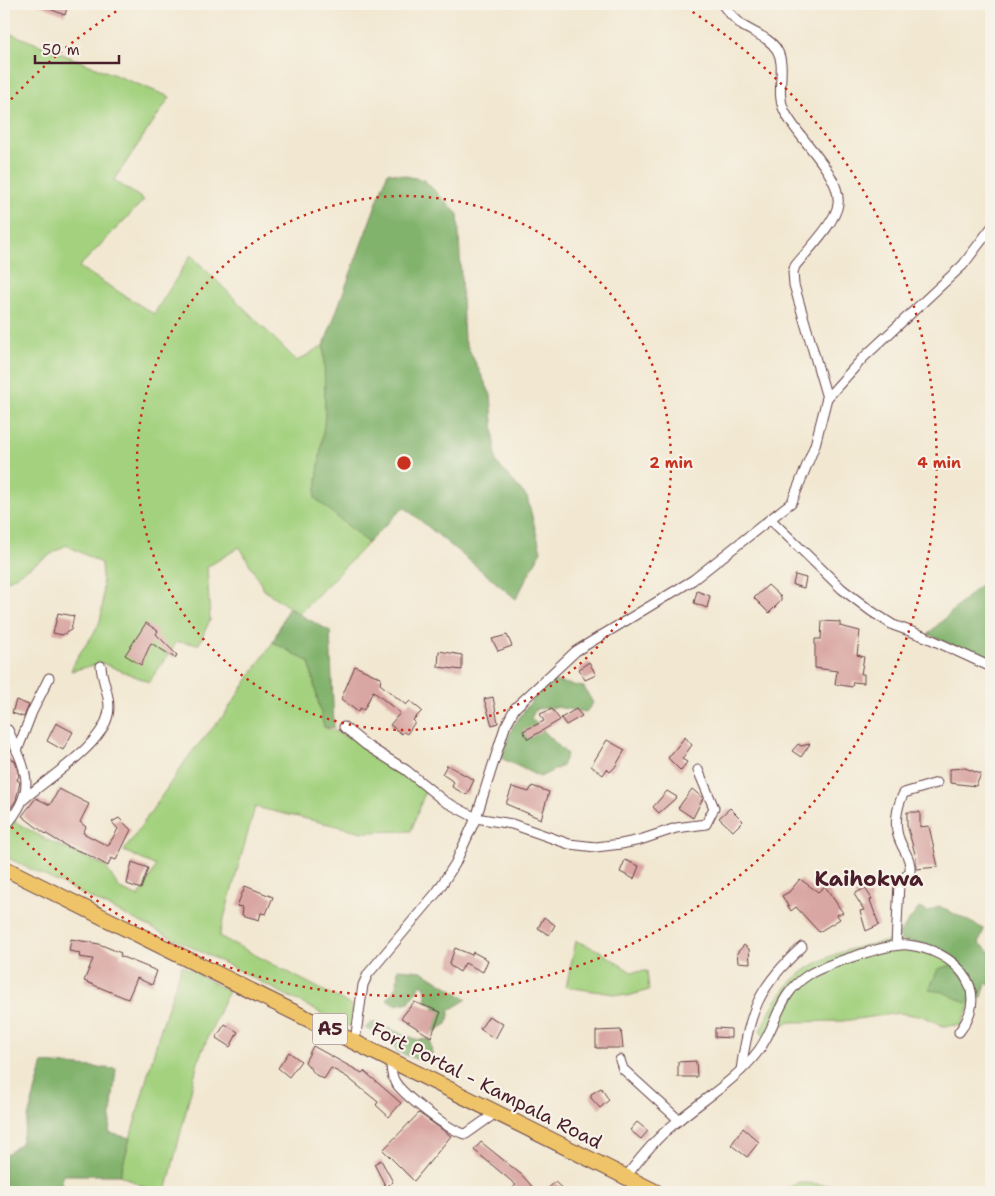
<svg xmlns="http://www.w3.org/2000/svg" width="995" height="1196" font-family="'Shantell Sans',sans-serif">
<rect width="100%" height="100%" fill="#f7f3e8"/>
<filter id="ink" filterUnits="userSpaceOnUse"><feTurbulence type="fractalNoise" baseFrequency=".02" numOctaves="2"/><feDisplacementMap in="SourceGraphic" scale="10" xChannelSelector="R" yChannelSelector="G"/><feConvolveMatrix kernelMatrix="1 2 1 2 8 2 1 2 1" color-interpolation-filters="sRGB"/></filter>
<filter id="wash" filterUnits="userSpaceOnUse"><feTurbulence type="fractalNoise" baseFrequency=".0096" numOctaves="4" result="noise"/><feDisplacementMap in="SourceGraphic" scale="20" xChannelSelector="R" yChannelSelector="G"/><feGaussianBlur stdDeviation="1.12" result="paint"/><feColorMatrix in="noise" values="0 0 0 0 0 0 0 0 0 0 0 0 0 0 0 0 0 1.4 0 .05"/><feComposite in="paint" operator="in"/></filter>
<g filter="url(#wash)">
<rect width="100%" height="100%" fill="#f2e8d2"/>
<g fill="#a3d17e" stroke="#767854">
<path d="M12,34L170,97L114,180L144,200L79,267L154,314L191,255L297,361L324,345L325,420L315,498L368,543L299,614L264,590L240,547L207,567L210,620L199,644L177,642L149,682L102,663L71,671C76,654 89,643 97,628C106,612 102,581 101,563L66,545L4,583V41Z"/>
<path d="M273,642L309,662L324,727L357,740L426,789L411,831L363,832L255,807L219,936L351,1005L356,1022L351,1026L344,1025L230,966L4,856V830L14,821L45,839L105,866L120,889L139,897L156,866L124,851L191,753L224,715Z"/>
<path d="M902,940L926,944L959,964L976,994L961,1025L943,1026L925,1017L899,1013L843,1021L791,1022L775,1027L767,1040L760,1031C765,1021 770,1010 776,1001C804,957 854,945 902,940Z"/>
<path d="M576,941L600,951L631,972L647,971L649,990L628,996L566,987Z"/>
<path d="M182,965L228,991L199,1058L166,1192H155L120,1175L159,1034Z"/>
<path d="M799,1182L887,1192H783Z"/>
</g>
<g fill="#82b36d" stroke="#66694c">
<path d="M388,172L424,180L458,214L464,339L491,395L496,462L527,497L541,551L516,599L404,507L368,543L315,498L325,415L324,345Z"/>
<path d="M991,575V663L928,634Z"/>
<path d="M288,608L330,631L334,728L324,727L309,662L273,642Z"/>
<path d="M547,680L584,687L593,703L586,712L556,707L536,709L531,718L567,754L562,766L540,777L501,758L513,726Z"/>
<path d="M939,906L984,929L979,943L991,952V985L986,983L982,997L966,1003L943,992L929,990L938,969L959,963L926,944L902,940L898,935L919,908L928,912Z"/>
<path d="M398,969L422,971L467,999L450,1010L447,1024L433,1032L434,1006L427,1001L425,987L421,984L409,1002L395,1005L387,999L397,986Z"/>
<path d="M373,1022L418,1040L430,1039L432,1054L424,1062L398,1052L388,1038L365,1028Z"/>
<path d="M43,1063L116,1069L109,1133L130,1138L120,1175H63L61,1192H4V1156L21,1143Z"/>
</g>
<g id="blocks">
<g fill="#d9a6a3">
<path d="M37,4H68L65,15Z"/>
<path d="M795,575L806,578L804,588L793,585Z"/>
<path d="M768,585L781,597V601L769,613L754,598Z"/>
<path d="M697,591L710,596L707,608L694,603Z"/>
<path d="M58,613L74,616L71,630L62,635L53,633Z"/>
<path d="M822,621L840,622V626L860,631L857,655L864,657L861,674H864V683L853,682L852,687L835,684L837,671L815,668V639H821Z"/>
<path d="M146,623L158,631L156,634L177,655L175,658L151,643L141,665L125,655Z"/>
<path d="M507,635L512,646L498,651L492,639Z"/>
<path d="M439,651L462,655V670L438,667Z"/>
<path d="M589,662L596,675L585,680L579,669Z"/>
<path d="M355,666L381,678L380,684L406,705L410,701L422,711L413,720L415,722L407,734L404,732L402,734L390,725L400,713L373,691L364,710L360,708L358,712L341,699Z"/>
<path d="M493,697L498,723L492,725L484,699Z"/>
<path d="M16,700L29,705L24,717L12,713Z"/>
<path d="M552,709L560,720L528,739L523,731L544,721L540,714Z"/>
<path d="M576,709L582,716L566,725L561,718Z"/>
<path d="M56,723L73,732L63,750L47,741Z"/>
<path d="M685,737L692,745L682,759L687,762L681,771L668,758Z"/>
<path d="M607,740L625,750L615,767L610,772L607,769L603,775L591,766Z"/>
<path d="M798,744L801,746L810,744L801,757L792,751Z"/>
<path d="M4,755L15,761L19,776L17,780L20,782L16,800L7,814L4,812Z"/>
<path d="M447,765L474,780L467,795L452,787L454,782L442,774Z"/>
<path d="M965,768L981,774L976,786L950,783V769Z"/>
<path d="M532,786L549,792L541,819L506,804L512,787L529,792Z"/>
<path d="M59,789L89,804L80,822L86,827L83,833L108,846L118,829L112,822L119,818L131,830L116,860L111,858L108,866L85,853L68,847L43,832L22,816L36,798L50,805Z"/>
<path d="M692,789L703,798L693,818L678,808Z"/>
<path d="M667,791L677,797L659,813L653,807Z"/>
<path d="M730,808L743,821L733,831L719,818Z"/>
<path d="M907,812H920V827L929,826L938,867L916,869V857L907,826Z"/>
<path d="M625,860L639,866L634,879L620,872Z"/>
<path d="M132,862L148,868L141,889L127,884Z"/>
<path d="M800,879L818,892L825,886L843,913L837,915L840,919L819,932L796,907L791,911L782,896L789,892Z"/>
<path d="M245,886L273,897L266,914L261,913L259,920L242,915L243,907L237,906Z"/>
<path d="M865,888L872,899L870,900L879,925L866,931L860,911L864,910L854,894Z"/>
<path d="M544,917L555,925L549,935L538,928Z"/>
<path d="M71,939L99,944L121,953L120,956L157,971L152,985L137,978L128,999L84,981L93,959L79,957L80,953L69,951Z"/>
<path d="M744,945L749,949L750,963L738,962L737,953Z"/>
<path d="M455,948L472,955L473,952L488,960L483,972L465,963L460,972L449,965Z"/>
<path d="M414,1002L441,1012L431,1037L401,1018Z"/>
<path d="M489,1016L503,1024L495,1039L480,1029Z"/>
<path d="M225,1024L238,1032L230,1047L216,1038Z"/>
<path d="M715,1028L731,1029V1038L715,1037Z"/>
<path d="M621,1030L623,1048H596V1031Z"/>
<path d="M313,1046L362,1073L364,1071L401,1103L389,1117L376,1105L378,1102L347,1077L331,1068L324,1079L316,1075L305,1062Z"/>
<path d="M289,1052L301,1061L289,1077L278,1068Z"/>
<path d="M696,1061L697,1077H678V1062Z"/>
<path d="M601,1088L609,1100L600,1108L591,1098V1094Z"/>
<path d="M419,1113L451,1136L414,1181L383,1150Z"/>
<path d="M637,1122L648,1131L641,1139L630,1130Z"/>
<path d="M743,1128L759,1142L747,1157L731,1145Z"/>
<path d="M481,1142L522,1175L537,1192H508L516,1185L474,1150Z"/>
<path d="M381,1160L393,1182L386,1187L374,1164Z"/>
<path d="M555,1182L566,1192H544Z"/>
</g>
</g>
</g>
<g filter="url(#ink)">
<use href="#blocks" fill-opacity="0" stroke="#633d44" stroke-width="1"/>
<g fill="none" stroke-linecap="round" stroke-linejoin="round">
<g stroke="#633d44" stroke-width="11">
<g id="minor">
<path d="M827,398L863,358L963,265L991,228"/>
<path d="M770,519L842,589L871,611L893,625L926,637L991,667"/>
<path d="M344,727L366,745L406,770L444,801L476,818L512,824L569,844L596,847L621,844L640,840L676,828L706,824L714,808L698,770"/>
<path d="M17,751L32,712L49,678"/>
<path d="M24,799C48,778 101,746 108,715C112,699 102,682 101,666"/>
<path d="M4,828C38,789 27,773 8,730"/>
<path d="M896,945L899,883L910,872C912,856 899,847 897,831C895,819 898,803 904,793L937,783"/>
<path d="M355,1041L363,985L368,974L437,892L455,864L476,818L505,727L515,708L576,651L693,580L792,502L815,445L827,398L794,285L793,272L795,266C807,251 836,222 838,204C842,174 795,136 784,110C775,91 787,67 777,50C770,38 754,33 743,26C735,19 728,12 722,4"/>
<path d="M620,1060L623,1069L679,1120"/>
<path d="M391,1061C391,1067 391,1074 394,1080C402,1095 451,1132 466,1134L497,1112"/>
<path d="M741,1070C749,1012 758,987 802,947"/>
<path d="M626,1177C640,1158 655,1139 674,1124C702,1100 736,1081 759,1050C778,1024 777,995 808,975C824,965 889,943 908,945C954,950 993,989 959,1032"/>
<path d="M629,1192L635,1182"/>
</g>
</g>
<g stroke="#633d44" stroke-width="17">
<path id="trunk" d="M4,868L656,1192"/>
</g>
<use href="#minor" stroke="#fff" stroke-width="9"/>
<use href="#trunk" stroke="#efc469" stroke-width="15"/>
</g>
</g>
<g fill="none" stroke="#c8321e" stroke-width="2.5" stroke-dasharray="2.5 5">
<circle cx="404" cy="463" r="267"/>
<path d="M6 105A535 535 0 0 1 128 4M680 4A535 535 0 1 1 6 821"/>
</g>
<g text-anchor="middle" stroke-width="4.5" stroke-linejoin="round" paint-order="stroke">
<rect fill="#f7f3e8" stroke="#7e5f64" stroke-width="1" x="312.5" y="1013.5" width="35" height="31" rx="4"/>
<g font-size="18" font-weight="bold" fill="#4a1f2b">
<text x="330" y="1035">A5</text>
</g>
<g font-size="19" fill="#4a1f2b" stroke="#f7f3e8">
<text transform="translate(487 1085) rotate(27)" y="7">Fort Portal - Kampala Road</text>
</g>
<g font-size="21" font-weight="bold" fill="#4a1f2b" stroke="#f7f3e8">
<text x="869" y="886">Kaihokwa</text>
</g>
</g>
<circle cx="404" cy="463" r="8" fill="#c8321e" stroke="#f7f3e8" stroke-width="2.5"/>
<g font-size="15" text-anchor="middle" font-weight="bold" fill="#c8321e" stroke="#f7f3e8" stroke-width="4.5" stroke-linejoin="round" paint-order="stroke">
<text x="671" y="468">2 min</text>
<text x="939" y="468">4 min</text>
</g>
<rect width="995" height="1196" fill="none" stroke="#f7f3e8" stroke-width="20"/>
<path d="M35 55v8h84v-8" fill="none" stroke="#4a1f2b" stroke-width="2.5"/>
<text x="42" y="55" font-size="15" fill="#4a1f2b" stroke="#f7f3e8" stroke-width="4" paint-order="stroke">50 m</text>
</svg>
